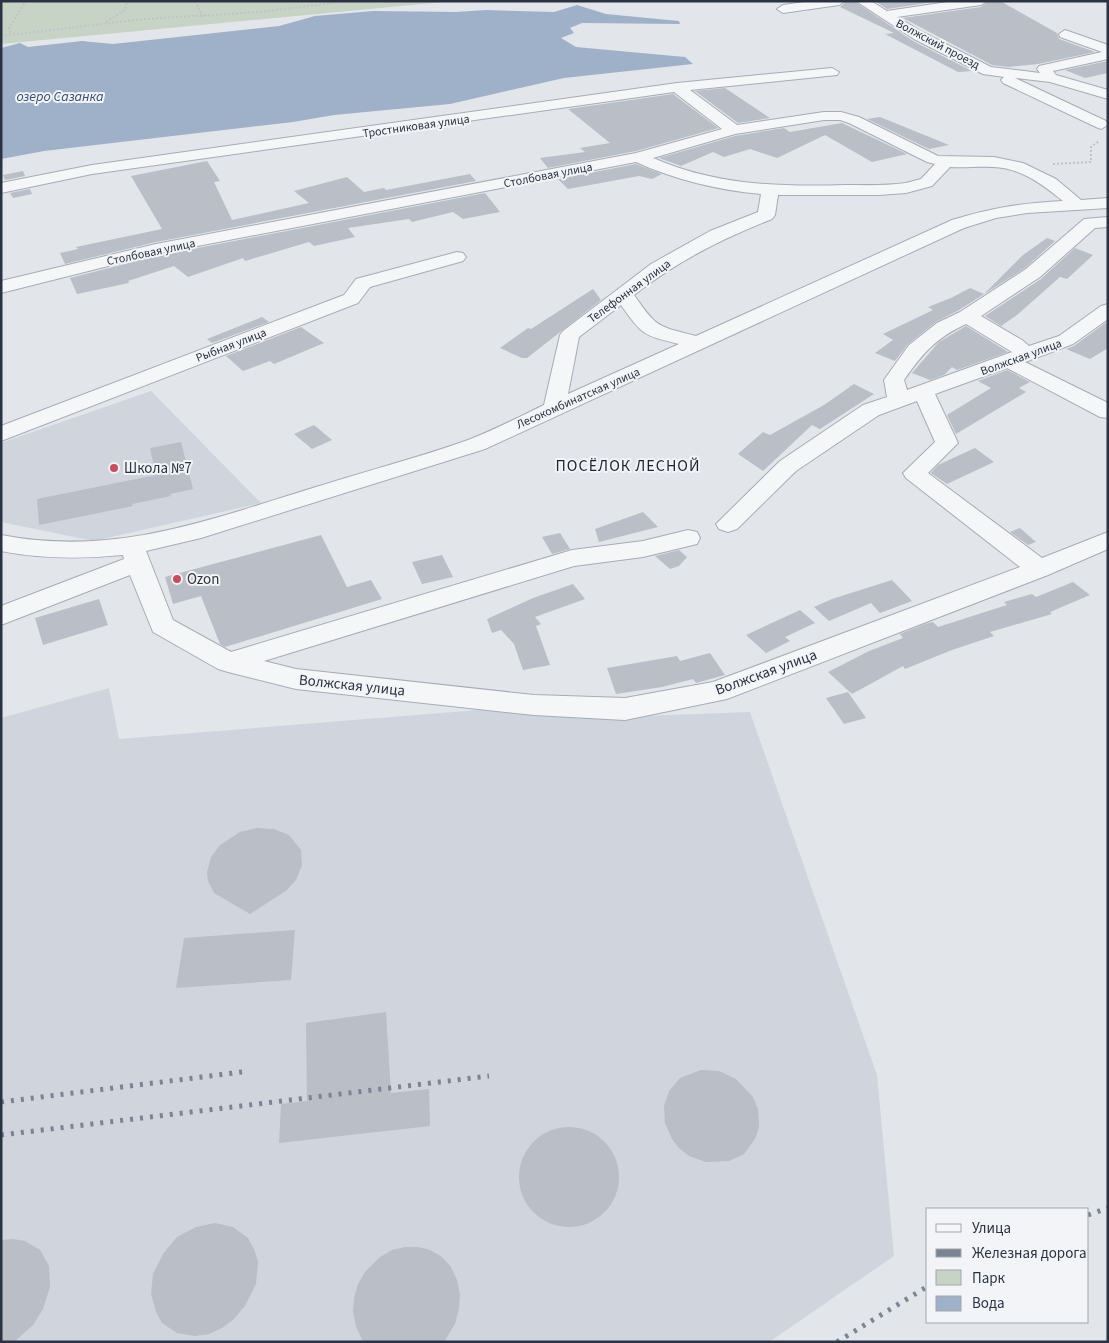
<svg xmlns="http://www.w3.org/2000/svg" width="1109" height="1343" font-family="'Source Sans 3',sans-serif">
<rect width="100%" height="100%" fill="#e2e5ea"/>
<g fill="#d0d4dc">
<path d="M151,391L261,503L94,541L1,522V443Z"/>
<path d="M109,688L119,739L515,707L618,717L750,712L877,1075L894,1256L769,1342H1V718Z"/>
</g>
<path fill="#c7d3c4" d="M1,1H454L1,44Z"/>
<path fill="#9fb1c8" d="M577,5L606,14L679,21L680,24L582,23L570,28L574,33L561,38L576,47L685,57L693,64L564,78L450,104L334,115L293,122L44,151L1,159V48L20,43L28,47L82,41L113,44L279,26L315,16L373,11L456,12L486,10L554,12Z"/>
<g fill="#b9bec7">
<path d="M847,1H854L913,41L972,71L958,72L885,34L894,33L840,7Z"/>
<path d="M875,1H940L887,9Z"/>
<path d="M989,1H1000L1057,33L1059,39L1095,52L1038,64L1008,67L992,65L903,18L981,7Z"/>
<path d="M1108,61V73L1085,78L1065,70Z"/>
<path d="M725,88L770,118L738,123L695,91Z"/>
<path d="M673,94L718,128L636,151L548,168L540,158L585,152L580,148L610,143L568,109Z"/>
<path d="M880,117L949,145L929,149L867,119Z"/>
<path d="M842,123L907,154L872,162L825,135L777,158L750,149L724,157L713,152L681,166L659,158L735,136L784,128L790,132Z"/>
<path d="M207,161L220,181L214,182L232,220L309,203L294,191L347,177L364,192L384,188L386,190L470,174L476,181L156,242L65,264L60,253L78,249L76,247L162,229L131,176Z"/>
<path d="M636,164L662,174L652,179L639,176L568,189L558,179Z"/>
<path d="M23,171L25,176L5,180L3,175Z"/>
<path d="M30,189L32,194L13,198L10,193Z"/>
<path d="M485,193L500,212L463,219L453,212L412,222L409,219L348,228L355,237L314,246L309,242L245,261L243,258L188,277L174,266L128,281L129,283L77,294L70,278L156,256Z"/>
<path d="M1047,238L1055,241L1025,268L959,310L936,322L908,344L895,361L875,353L893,340L883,334L933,310L928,307L951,298L970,288L984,294L1023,255Z"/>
<path d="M1075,248L1093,255L1067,279L1060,277L1017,315L1001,326L985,316L1041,279Z"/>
<path d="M593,289L601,300L527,358H522L500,348L528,328L531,329Z"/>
<path d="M262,317L269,322L212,343L207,339Z"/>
<path d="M1108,321V348L1090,359L1066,349L1074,346Z"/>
<path d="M966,326L1008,352L957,370L952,367L944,375L930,380L912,373L939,342Z"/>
<path d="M301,327L324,343L274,364L270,361L243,371L226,356Z"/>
<path d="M1007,370L1030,382L1019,388L1026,392L956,434L947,415L991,388L978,381Z"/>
<path d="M854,384L874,394L820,429L812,425L763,471L738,454L763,432L770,435L824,405Z"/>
<path d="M314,425L332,440L312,449L294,434Z"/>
<path d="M181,442L193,489L170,494L171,496L132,504L133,506L39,525L37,499L156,475L150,448Z"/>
<path d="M975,448L994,462L947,484L931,473L938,465Z"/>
<path d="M643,512L658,527L599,542L595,529Z"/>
<path d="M1020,528L1036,542L1028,545L1010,532Z"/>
<path d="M560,533L570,549L552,554L542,537Z"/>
<path d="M321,535L347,587L371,580L382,599L225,647L220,644L201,596L173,604L165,577Z"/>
<path d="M679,550L687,557L679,566L670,569L655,556Z"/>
<path d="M442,555L453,577L422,584L412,562Z"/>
<path d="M892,580L912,601L880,613L871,603L829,621L814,607L832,599Z"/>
<path d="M1073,582L1090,595L1050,612L1052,614L990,632L994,636L952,650L905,669L903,666L852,694L828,672L869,651L903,638L900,634L925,624L933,622L938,627L1007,605L1004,602L1032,594L1036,597Z"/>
<path d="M573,584L585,599L535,617L541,624L536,626L550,665L523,670L514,644L501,630L492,633L487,619L533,598Z"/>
<path d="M99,599L108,625L43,645L35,618Z"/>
<path d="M800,610L815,623L785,637L790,641L766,653L746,635Z"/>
<path d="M710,653L725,675L696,683L693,679L662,687L616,694L607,668L677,656L680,661Z"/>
<path d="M848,692L866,718L844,724L826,698Z"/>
<path d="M257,828L274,829L289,835L301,850L302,865L296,880L287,890L250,914L214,893L208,881L207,872L211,857L220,845L240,832Z"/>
<path d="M295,930L291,980L176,988L184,938Z"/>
<path d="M386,1012L391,1093L429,1089L430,1126L279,1143L281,1104L307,1101L306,1023Z"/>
<path d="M701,1070L719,1071L736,1079L753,1097L758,1109L759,1127L755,1139L744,1154L729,1161L706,1162L689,1156L679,1148L672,1139L665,1123L664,1106L669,1091L680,1078Z"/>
<circle cx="569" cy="1177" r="50"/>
<path d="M215,1223L233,1227L248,1238L254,1249L258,1262L256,1284L245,1306L234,1319L222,1328L209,1334L195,1336L177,1333L162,1323L156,1312L151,1294L153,1274L163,1254L177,1237L196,1227Z"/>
<path d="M13,1239L25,1241L40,1250L49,1266L50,1287L43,1309L33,1325L14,1342H1V1240Z"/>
<path d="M405,1247H418L430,1250L442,1257L451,1267L457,1280L460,1294L459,1309L455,1324L444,1342H363L356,1326L353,1312L354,1298L358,1284L365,1272L380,1257L392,1250Z"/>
</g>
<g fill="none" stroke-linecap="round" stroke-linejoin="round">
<g stroke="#a7acb4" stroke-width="2">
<g id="minor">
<path d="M811,1H845L839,5L783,13L777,9L783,5Z"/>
<path d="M856,1H871L887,11L954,1H987L981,5L897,17L924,33L991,67L1040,73L1037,69L1039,66L1102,52L1060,37L1059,34L1065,30L1108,45V59L1053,71L1056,75L1108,90V99L1050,82L1015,78L1106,121L1108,125L1101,129L1096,127L1003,83L1001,80L1004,77L983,74L914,39Z"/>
<path d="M832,68L839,72L837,75L690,90L737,125L824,112H841L859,117L938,156L994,157L1023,163L1056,179L1081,200L1108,198V208L1027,213L996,218L964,228L485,449L201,538L146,551L173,620L231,652L572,550L643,541L688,530L697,532L700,538L697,544L643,557L574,566L264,661L296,669L534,695L625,698L713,682L1020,567L906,478L903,473L935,442L917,401L879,415L796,471L737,529L728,532L719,529L716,524L780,461L863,405L887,397L884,380L909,345L937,323L960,312L1026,269L1084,219L1108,217V227L1095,228L1040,277L981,316L1022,340L1029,346L1059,336L1101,306L1108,304V319L1073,344L1025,362L1108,403V418L1100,417L1007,368L935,394L958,443L928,473L1042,558L1108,532V549L1048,575L727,699L625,720L534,715L296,689L228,672L218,669L153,632L130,575L1,625V606L124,559L123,555C81,559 42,559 1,551V535C116,557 208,520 316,487C366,471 418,458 468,440C494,430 519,417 544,405L560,335L563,331L651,264L710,231L758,212L761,194C717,190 676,180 636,162L156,254L1,293V281L156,244L636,153L722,129L674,92L92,174L1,193V183L92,165L677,83ZM824,120H840L849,123L927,162L935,164L921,179L906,183C885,186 865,185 845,185C779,187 714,185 653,158L735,134ZM950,167C965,168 979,166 993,167C1021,168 1042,184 1063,201C1022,203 991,208 952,220L696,336C657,326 657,328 634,295C679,260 720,240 772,219L775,215L778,195H879L906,193L932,186ZM621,305C643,336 643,335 679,344L568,394L579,337ZM966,324L1012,352L907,390L904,380C923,353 936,338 966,324Z"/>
<path d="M457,252L463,253L466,257L463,261L370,287L358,303L1,441V426L344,295L356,279Z"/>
</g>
</g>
<g stroke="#c0c3c8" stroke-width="2" stroke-dasharray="2 2" stroke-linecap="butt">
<path d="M195,1L203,17"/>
<path d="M106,22L125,10L127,1"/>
<path d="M11,33L9,28L26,1"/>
<path d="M1,36L144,19L260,12L347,1"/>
<path d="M1053,164L1091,162V147L1099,141"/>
</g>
<use href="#minor" fill="#f5f6f8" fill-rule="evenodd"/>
<g stroke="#7c8493" stroke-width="5" stroke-dasharray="3 7" stroke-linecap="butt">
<path d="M1,1102L242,1072"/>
<path d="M1,1135L489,1076"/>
<path d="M1088,1215L1108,1208"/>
<path d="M837,1342L928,1286"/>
</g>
</g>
<g fill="#c94d5b" stroke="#f2f4f7" stroke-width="2">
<circle cx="114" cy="468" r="5"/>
<circle cx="177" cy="579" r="5"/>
</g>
<g text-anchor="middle" stroke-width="4" stroke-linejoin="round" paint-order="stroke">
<g font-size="12" fill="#2b3241" stroke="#f2f4f7">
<text transform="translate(938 44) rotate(28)" y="4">Волжский проезд</text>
<text transform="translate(416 126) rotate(-8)" y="4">Тростниковая улица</text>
<text transform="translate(548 175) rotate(-11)" y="4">Столбовая улица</text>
<text transform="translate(151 252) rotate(-12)" y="4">Столбовая улица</text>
<text transform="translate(629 291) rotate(-36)" y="4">Телефонная улица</text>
<text transform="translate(231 345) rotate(-21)" y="4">Рыбная улица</text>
<text transform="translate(1021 357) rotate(-20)" y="4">Волжская улица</text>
<text transform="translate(578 398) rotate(-24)" y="4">Лесокомбинатская улица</text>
</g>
<g font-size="14" font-style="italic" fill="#364f74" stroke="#f2f4f7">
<text x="60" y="101">озеро Сазанка</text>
</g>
<g font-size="15" fill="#2b3241" stroke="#f2f4f7" text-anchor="start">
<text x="124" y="473">Школа №7</text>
<text x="187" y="584">Ozon</text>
</g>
<g font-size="15" fill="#2b3241" stroke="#f2f4f7">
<text transform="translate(766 672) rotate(-20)" y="5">Волжская улица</text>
<text transform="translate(352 685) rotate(6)" y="5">Волжская улица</text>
</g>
<g font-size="16" letter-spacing="1" fill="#1d2332" stroke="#f2f4f7">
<text x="628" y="471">ПОСЁЛОК ЛЕСНОЙ</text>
</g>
</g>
<rect width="1109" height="1343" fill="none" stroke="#2b3241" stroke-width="5"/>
<rect x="926" y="1208" width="162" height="115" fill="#f2f4f7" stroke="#a2a6ae"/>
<rect x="936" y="1224" width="25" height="8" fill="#f5f6f8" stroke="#a2a6ae"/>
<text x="972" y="1233" font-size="15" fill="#2b3241">Улица</text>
<rect x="936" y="1249" width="25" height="8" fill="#7c8493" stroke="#a2a6ae"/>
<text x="972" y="1258" font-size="15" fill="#2b3241">Железная дорога</text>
<rect x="936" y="1270" width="25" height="15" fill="#c7d3c4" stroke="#a2a6ae"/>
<text x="972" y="1283" font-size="15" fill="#2b3241">Парк</text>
<rect x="936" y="1296" width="25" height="15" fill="#9fb1c8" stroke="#a2a6ae"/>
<text x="972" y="1308" font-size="15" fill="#2b3241">Вода</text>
</svg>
